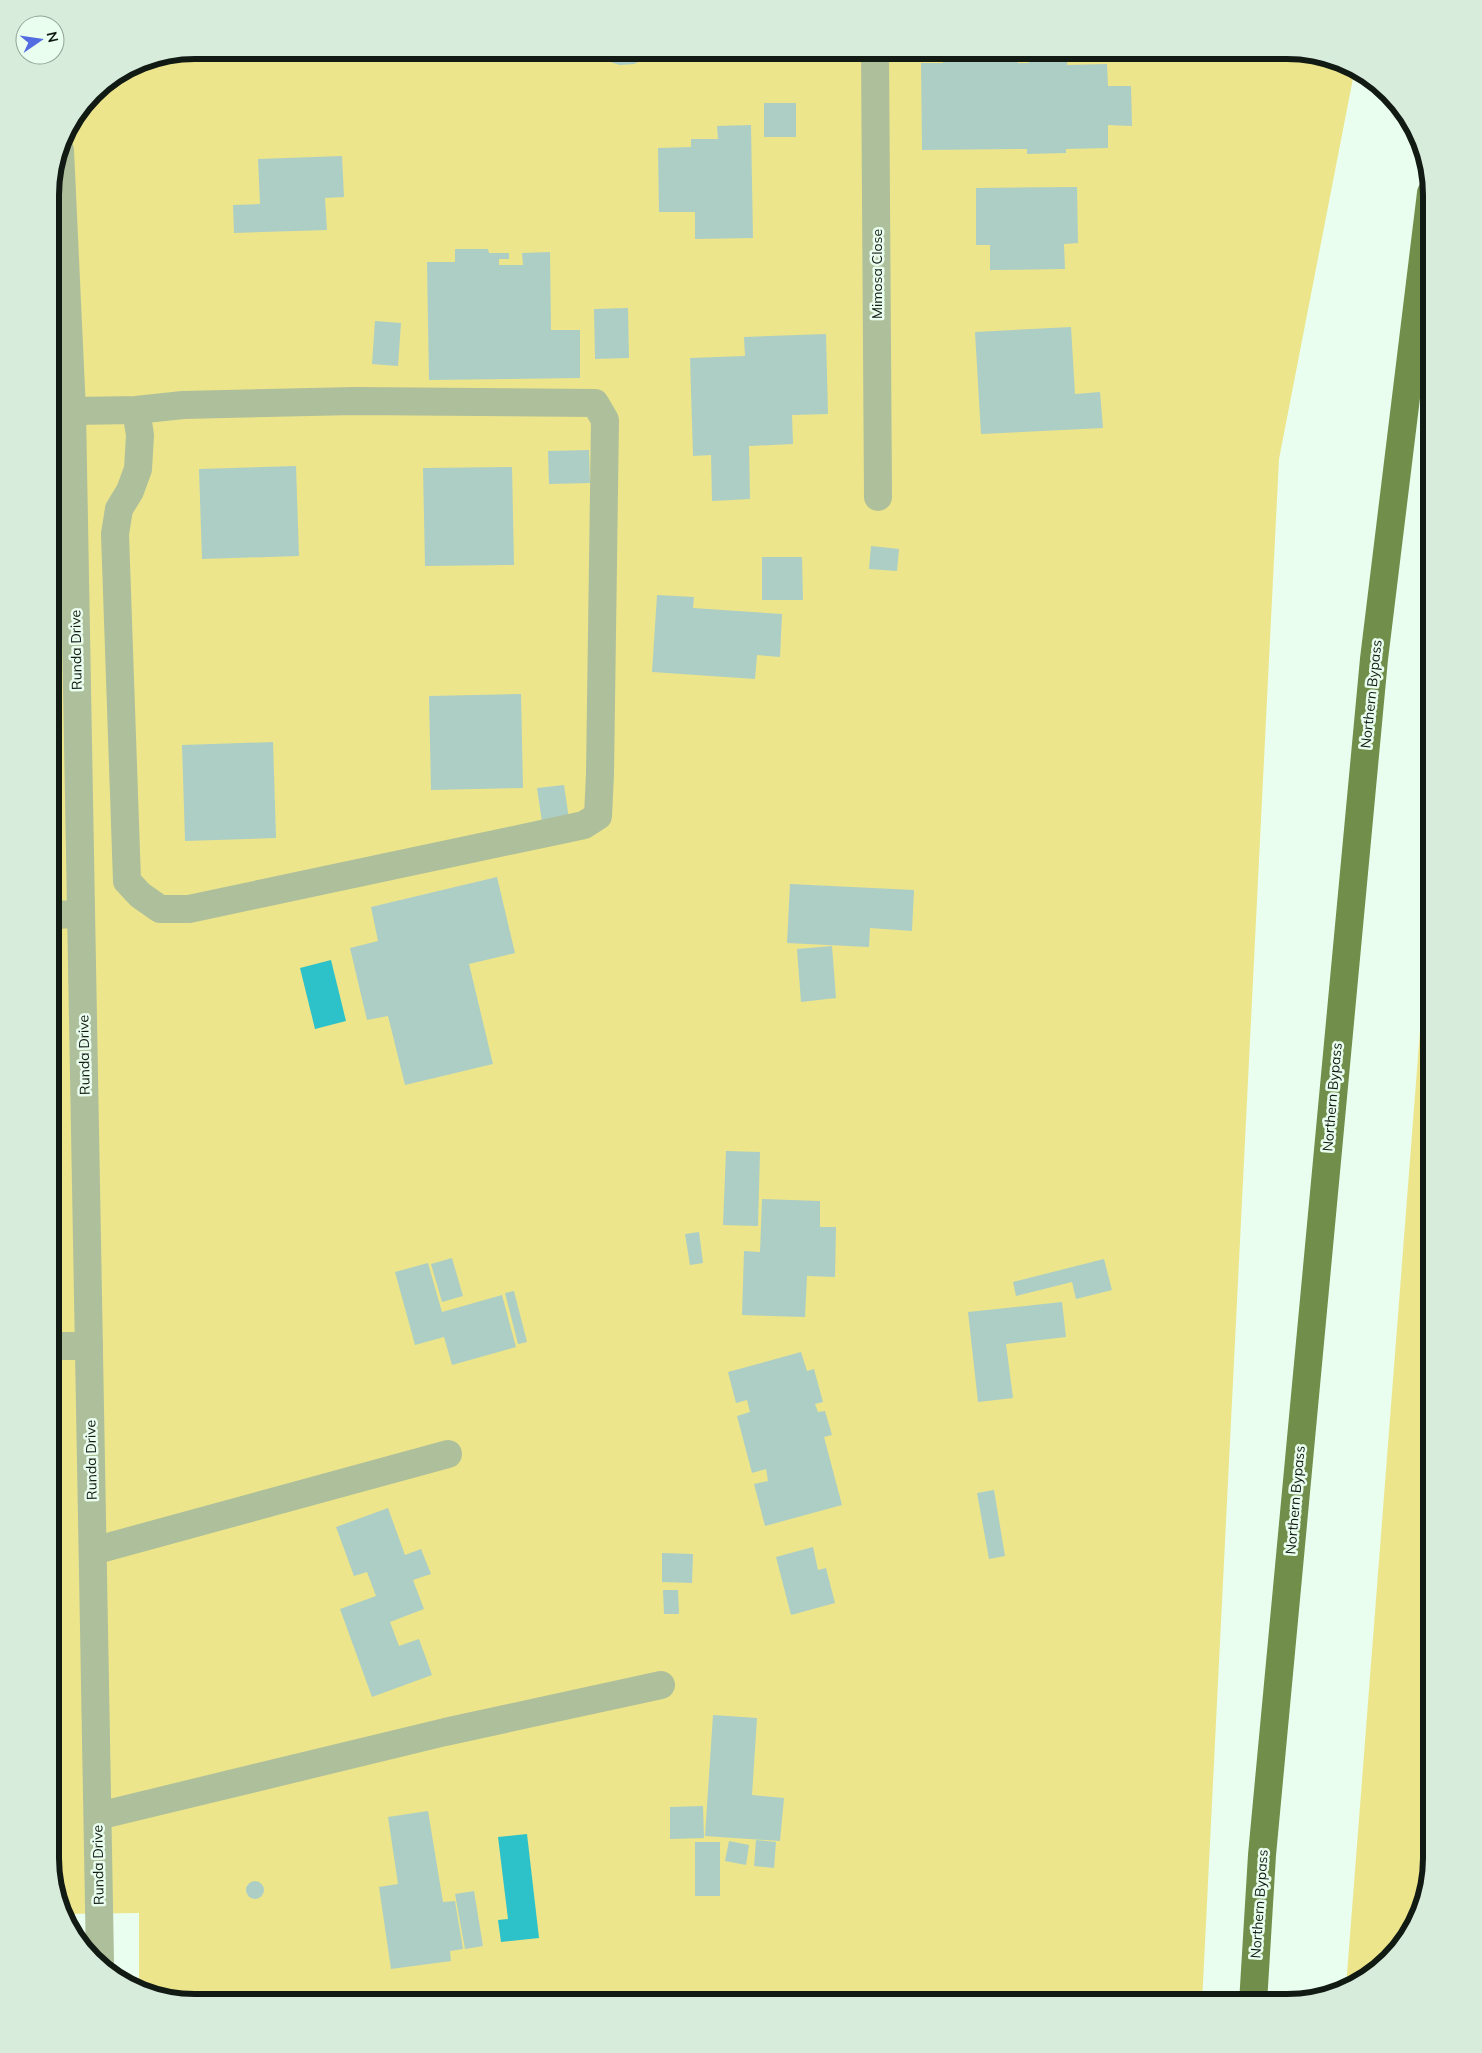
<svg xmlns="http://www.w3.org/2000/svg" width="1482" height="2053" font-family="Mulish,sans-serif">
<rect width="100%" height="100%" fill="#e9feee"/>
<g fill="#ece58c">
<path d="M195,50H1296L1355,68L1279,459L1202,2003H186L139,1988V1913L65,1914L50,1858V185L65,131L99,86L140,61Z"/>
<path d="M1432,876V1858L1413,1930L1360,1983L1346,1987Z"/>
</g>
<g fill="#2dc2c9">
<path d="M331,960L346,1021L315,1029L300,968Z"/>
<path d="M527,1834L539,1938L501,1942L498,1920L508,1919L498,1837Z"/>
</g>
<g fill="#adcec5">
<path d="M593,50H654L647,58L634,64L620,65L607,61Z"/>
<path d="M943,50H1018V63H1029L1028,58L1068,57L1067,65L1107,64L1108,86H1131L1132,126L1108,125V148L1066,149V153L1027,154V149L922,150L921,63H943Z"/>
<rect x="764" y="103" width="32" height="34"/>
<path d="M751,125L753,238L695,239V212H659L658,148L691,147V139H718L717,126Z"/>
<path d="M342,156L344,197L325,198L327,230L234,233L233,205L260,204L258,159Z"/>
<path d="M1077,187L1078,243L1064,244L1065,269L990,270V245H976V188Z"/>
<path d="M455,249H488L489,253H509V259H499V265H523L522,253L550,252L551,330H580V378L429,380L427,262H455Z"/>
<path d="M628,308L629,358L595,359L594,309Z"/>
<path d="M375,321L401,323L398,366L372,364Z"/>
<path d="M1071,327L1075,394L1100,392L1103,428L981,434L975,332Z"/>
<path d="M826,334L828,414L792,415L793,444L749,446L750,499L712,501L711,455L693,456L690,358L745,356L744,337Z"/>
<path d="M589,450L590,483L549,484L548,451Z"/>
<path d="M296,466L299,556L202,559L199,469Z"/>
<path d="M512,467L514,565L425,566L423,468Z"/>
<path d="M871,546L899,549L897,571L869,569Z"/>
<path d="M762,557H802L803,600H762Z"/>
<path d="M657,595L694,597L693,608L782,614L780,657L757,655L755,679L652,672Z"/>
<path d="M521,694L523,788L431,790L429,696Z"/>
<path d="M273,742L276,838L185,841L182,745Z"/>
<path d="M564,785L569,819L542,822L537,788Z"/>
<path d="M497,877L515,953L469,964L493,1064L405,1085L388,1016L367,1020L350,948L378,941L371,907Z"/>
<path d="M790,884L914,890L912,931L870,928L869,947L787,943Z"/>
<path d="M832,946L836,998L801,1002L797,949Z"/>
<path d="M726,1151L760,1152L758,1226L723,1225Z"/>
<path d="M762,1199L820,1201V1227H836L835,1277L807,1276L805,1317L742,1315L744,1251L760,1252Z"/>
<path d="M699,1232L703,1263L690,1265L685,1234Z"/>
<path d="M452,1258L463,1296L442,1302L431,1264Z"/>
<path d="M1104,1259L1112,1290L1076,1299L1072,1282L1016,1296L1013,1282Z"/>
<path d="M428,1263L442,1312L502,1295L516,1347L452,1365L444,1337L415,1345L395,1272Z"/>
<path d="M514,1291L527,1342L518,1344L505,1293Z"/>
<path d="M1062,1302L1066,1337L1006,1344L1013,1398L978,1402L968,1312Z"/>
<path d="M801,1352L807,1371L814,1369L823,1402L815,1404L818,1412L825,1411L832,1435L824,1437L842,1505L765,1526L754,1484L768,1481L766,1469L752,1473L737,1416L750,1412L747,1400L736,1403L728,1372Z"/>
<path d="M994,1490L1005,1556L989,1559L977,1493Z"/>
<path d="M388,1508L405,1555L421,1549L431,1574L413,1580L424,1609L390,1622L399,1646L419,1639L432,1675L372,1697L340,1609L376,1596L367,1572L354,1576L336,1527Z"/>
<path d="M813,1547L818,1570L826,1568L835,1603L791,1615L776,1557Z"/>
<path d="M662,1553L693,1554L692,1583L662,1582Z"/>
<path d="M663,1590H678L679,1614H664Z"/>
<path d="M713,1715L757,1718L752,1795L784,1798L780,1841L705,1836Z"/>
<path d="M703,1806L704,1838L670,1839V1807Z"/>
<path d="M428,1811L443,1902L455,1901L463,1949L450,1951L451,1961L391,1969L379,1887L398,1884L388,1817Z"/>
<path d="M756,1840L776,1842L774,1868L754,1866Z"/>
<path d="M729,1841L749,1845L746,1865L725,1861Z"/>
<rect x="695" y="1842" width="25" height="54"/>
<circle cx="255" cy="1890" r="9"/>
<path d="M474,1891L483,1946L465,1949L455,1894Z"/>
</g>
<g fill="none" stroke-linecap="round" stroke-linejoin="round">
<g stroke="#aebf9b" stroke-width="28">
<path d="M875,50L878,497"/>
<path d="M60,150L72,411L100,1961"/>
<path d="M72,411L136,410L183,405L355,401L595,403L605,420L600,774L598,816L584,825L556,831L189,909H160L140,895L127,881L115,534L119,509L130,491L138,469L140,435L136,410"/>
<path d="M50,915L81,914"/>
<path d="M50,1346H89"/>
<path d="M93,1551L448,1454"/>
<path d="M98,1816L445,1732L661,1685"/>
</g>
<path stroke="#718f4b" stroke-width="28" d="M1253,2003L1262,1855L1374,659L1431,193"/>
</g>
<g text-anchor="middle" stroke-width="5" stroke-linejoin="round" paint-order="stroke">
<g font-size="14" fill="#111a13" stroke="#e9feee">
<text transform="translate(877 274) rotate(-90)" y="5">Mimosa Close</text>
<text transform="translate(76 650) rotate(-91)" y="5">Runda Drive</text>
<text transform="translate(1371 694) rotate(-84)" y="5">Northern Bypass</text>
<text transform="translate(84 1055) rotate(-91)" y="5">Runda Drive</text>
<text transform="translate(1332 1097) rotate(-85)" y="5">Northern Bypass</text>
<text transform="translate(91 1460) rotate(-91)" y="5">Runda Drive</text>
<text transform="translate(1295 1500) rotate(-85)" y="5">Northern Bypass</text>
<text transform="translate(98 1865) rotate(-91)" y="5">Runda Drive</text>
<text transform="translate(1259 1904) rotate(-86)" y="5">Northern Bypass</text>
</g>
</g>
<path d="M0 0H1482V2053H0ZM195 59H1287A136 136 0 0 1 1423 195V1858A136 136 0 0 1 1287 1994H195A136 136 0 0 1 59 1858V195A136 136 0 0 1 195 59Z" fill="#d8ecdc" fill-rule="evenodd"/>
<path fill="none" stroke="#111a13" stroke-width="6" d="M195 59H1287A136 136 0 0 1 1423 195V1858A136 136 0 0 1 1287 1994H195A136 136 0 0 1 59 1858V195A136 136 0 0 1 195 59Z"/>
<g transform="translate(40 40) rotate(77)"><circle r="24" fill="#e9feee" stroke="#93a396"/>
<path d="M0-4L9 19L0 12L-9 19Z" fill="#546ce1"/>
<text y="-8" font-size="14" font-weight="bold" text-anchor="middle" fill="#111a13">N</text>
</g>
</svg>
